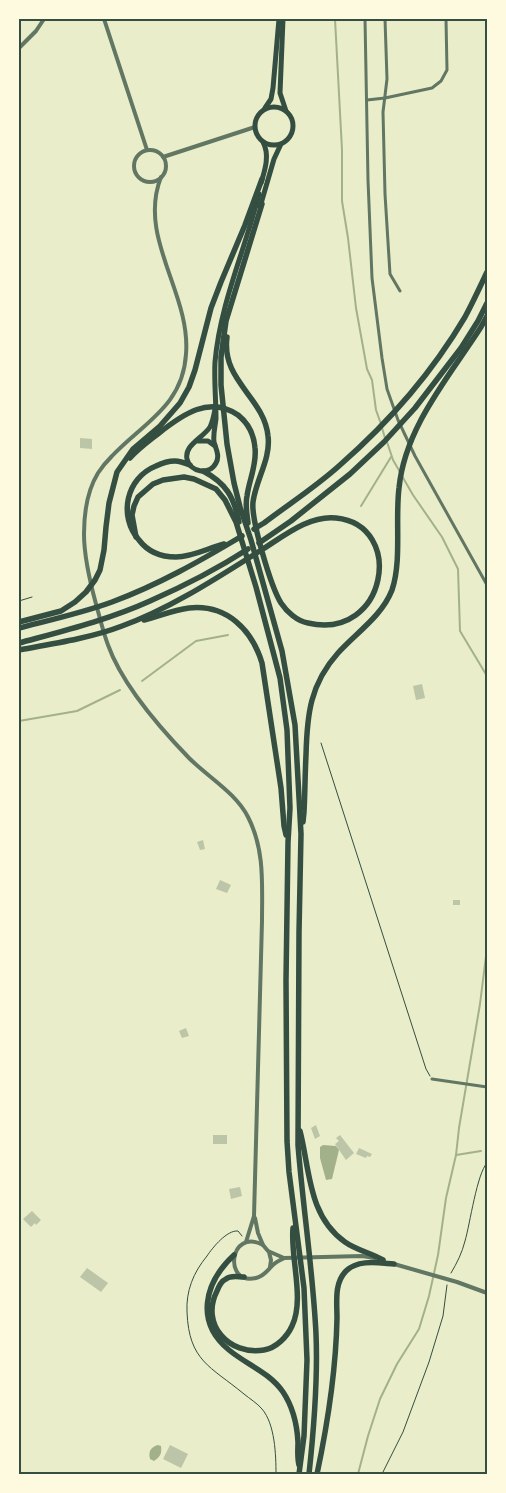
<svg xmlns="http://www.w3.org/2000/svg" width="506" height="1493" font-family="'Roboto Condensed',sans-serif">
<rect width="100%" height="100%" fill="#e9edc9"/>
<g fill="#a3b18a">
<path d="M323,1145L336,1146L339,1150L332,1179L326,1180L320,1158V1147Z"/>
<path d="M158,1445L161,1446C162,1454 160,1457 154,1461L150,1459C148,1451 151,1447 158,1445Z"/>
</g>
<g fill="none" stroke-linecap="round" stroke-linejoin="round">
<g stroke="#a3b18a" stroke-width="2">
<path d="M335,19L342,150V201L348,238L356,308L367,369L372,380L376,410L381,424"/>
<path d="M382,428L385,438"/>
<path d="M387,442L393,460L400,472"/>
<path d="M402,476L413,495L442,537L458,569L460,631L487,676"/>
<path d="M361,506L391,457"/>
<path d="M142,681L196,641L228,635"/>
<path d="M19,721L77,711L120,690"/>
<path d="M456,1155L481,1151"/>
<path d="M358,1474L368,1436L380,1399L397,1364L419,1329L429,1296L438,1255L446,1198L456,1155L459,1128L480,1004L487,948"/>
</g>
</g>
<g fill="#bcc5a7">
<path d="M80,438L92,439V449L80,448Z"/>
<path d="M422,684L425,698L416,700L413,686Z"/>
<path d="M203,840L205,849L200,850L197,842Z"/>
<path d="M220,880L231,885L227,893L216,889Z"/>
<rect x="453" y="900" width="7" height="5"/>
<path d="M186,1028L189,1036L182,1038L179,1031Z"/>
<path d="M316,1125L320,1136L315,1139L311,1128Z"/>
<rect x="213" y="1135" width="14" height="9"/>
<path d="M340,1135L354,1153L346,1160L335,1144L339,1141L336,1138Z"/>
<path d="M359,1148L372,1154L370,1157L367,1156L366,1158L356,1154Z"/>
<path d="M240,1187L242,1196L231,1199L229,1189Z"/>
<path d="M32,1211L41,1220L36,1225L35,1223L31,1227L23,1219Z"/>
<path d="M87,1268L108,1283L101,1292L80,1277Z"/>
<path d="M170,1445L188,1454L181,1468L163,1459Z"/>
</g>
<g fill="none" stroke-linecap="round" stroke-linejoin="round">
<g stroke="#344e41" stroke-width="1">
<path d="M19,601L32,597"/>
<path d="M321,743L426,1069L430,1076"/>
<path d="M242,1236L238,1231C227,1230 213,1247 207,1256C193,1273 186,1291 187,1312C189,1361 210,1366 244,1394C250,1399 257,1403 262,1409C275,1424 276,1455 276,1474"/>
<path d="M451,1273C457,1263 462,1253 465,1241C470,1224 477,1173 487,1163"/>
<path d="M382,1474L403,1432L429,1362L443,1316L447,1285"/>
</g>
<g stroke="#617663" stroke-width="3">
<path d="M365,19L368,180L372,278L382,358L387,389L398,420L415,456L487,585"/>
<path d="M385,19L387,79L383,112L385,194L390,274L400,291"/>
<path d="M367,100L385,98L432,88L441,81L447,70L446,19"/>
<path d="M432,1079L487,1087"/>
<path d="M487,1119V1127"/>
</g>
<g stroke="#617663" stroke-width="4">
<path d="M104,19L147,150"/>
<path d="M19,48L36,31L44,19"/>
<circle cx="150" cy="166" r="16"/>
<path d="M163,157L255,127"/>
<path d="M161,177C137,238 191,293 186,354C183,406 143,423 112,456C107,461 102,467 98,473C87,491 84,513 84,534C84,558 90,582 96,604C100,618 103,632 108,645C122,684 160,728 189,758C208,777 236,793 248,817C265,850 262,885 262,921L254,1216L246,1242"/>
<path d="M255,1218L258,1233L263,1245L268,1251L284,1258L362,1256L375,1258"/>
<path d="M263,1245C229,1227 223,1286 256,1278C265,1276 268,1269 274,1264C277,1261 281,1260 284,1258"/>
<path d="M269,1252L271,1260L270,1267"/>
<path d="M394,1264L457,1282L487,1293"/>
</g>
<g stroke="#344e41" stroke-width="5">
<path d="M283,19L280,93L286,111"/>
<circle cx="274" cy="126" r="19"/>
<path d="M265,108L271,99L273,88L279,19"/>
<path d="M261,183C265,170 270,155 263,142"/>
<path d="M260,207L274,159L281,144"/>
<path d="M215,409C214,415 213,421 210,427C203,438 184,445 187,459C190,472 209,476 216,463C220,456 216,449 214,442C213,434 215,427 216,419C216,400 214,381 215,362C220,304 245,250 259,194"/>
<path d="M198,441H208L215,446"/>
</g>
<g stroke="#344e41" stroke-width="5.5">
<path d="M262,204L226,321L221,357V385L227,444L234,483L240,507L251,540L282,651L295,725L301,834L299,932L298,1145C303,1208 313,1271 316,1334C318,1381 314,1428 309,1474"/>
<path d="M130,458C139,448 149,441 159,433C182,415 209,395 238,415C248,423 254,435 255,448C257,465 249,480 247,496C245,505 247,514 248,523"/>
<path d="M190,465C185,463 180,461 175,461C168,461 162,463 156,466C126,478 118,516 139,540C148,552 160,557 176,557C193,557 208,548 224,544"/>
<path d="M203,471C226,483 234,497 239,522"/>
<path d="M254,529L264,523C289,504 317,486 340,465C388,423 433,371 465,317C473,302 480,287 487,272"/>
<path d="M136,537L132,515L134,506L138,497L153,484L163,480L184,477L194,479L216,489L225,500L236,522L256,587L280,678L287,730L290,808L288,842L286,980L287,1141L289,1172L304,1288L307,1360L304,1436L299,1474"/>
<path d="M259,543L291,521L350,474L384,442L415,408L461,348L478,321L487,303"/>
<path d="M144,620C159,616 174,610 189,608C227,604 252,630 262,663L281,788L284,826L286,835"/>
<path d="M19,622L61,611L75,602L86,592L95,580L100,570L104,550L106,527L109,503L117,472L133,449L160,426L180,403L189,387L195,370L211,308L221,282L245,225L262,179"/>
<path d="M19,628C50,620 82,613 112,602C158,585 200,561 242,536"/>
<path d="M19,643C63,631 108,620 150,601C184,586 217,569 248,549"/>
<path d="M19,650C52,644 91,638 122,626C170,609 220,576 263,549C285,535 310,515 336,518C406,525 387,641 308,623C297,621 287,612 281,603C271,587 251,520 253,502C256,479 271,459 268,436C264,397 221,381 227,337"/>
<path d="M303,822L304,812C305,793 305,774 306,755C307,715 310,684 338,653C356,633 382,616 392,590C402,561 395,519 399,488C405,427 449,377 481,327L487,316"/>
<path d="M300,1131C310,1170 308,1216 345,1242C356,1250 371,1253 383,1260"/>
<path d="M234,1255C204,1283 195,1322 229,1350C247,1365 269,1372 283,1392C293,1407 297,1424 298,1442C298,1450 297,1457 299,1465"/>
<path d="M244,1277C238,1277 231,1275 226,1279C221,1281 219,1286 217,1291C200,1324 229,1356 264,1350C276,1348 287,1337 292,1326C305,1299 290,1257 293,1228"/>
<path d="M317,1474C328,1422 336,1371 337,1318C337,1302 334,1283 346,1271C358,1259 379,1263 394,1264"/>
</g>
</g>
<rect width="506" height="1493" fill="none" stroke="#fefae0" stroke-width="40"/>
<rect x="20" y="20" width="466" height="1453" fill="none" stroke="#344e41" stroke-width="2"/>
</svg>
